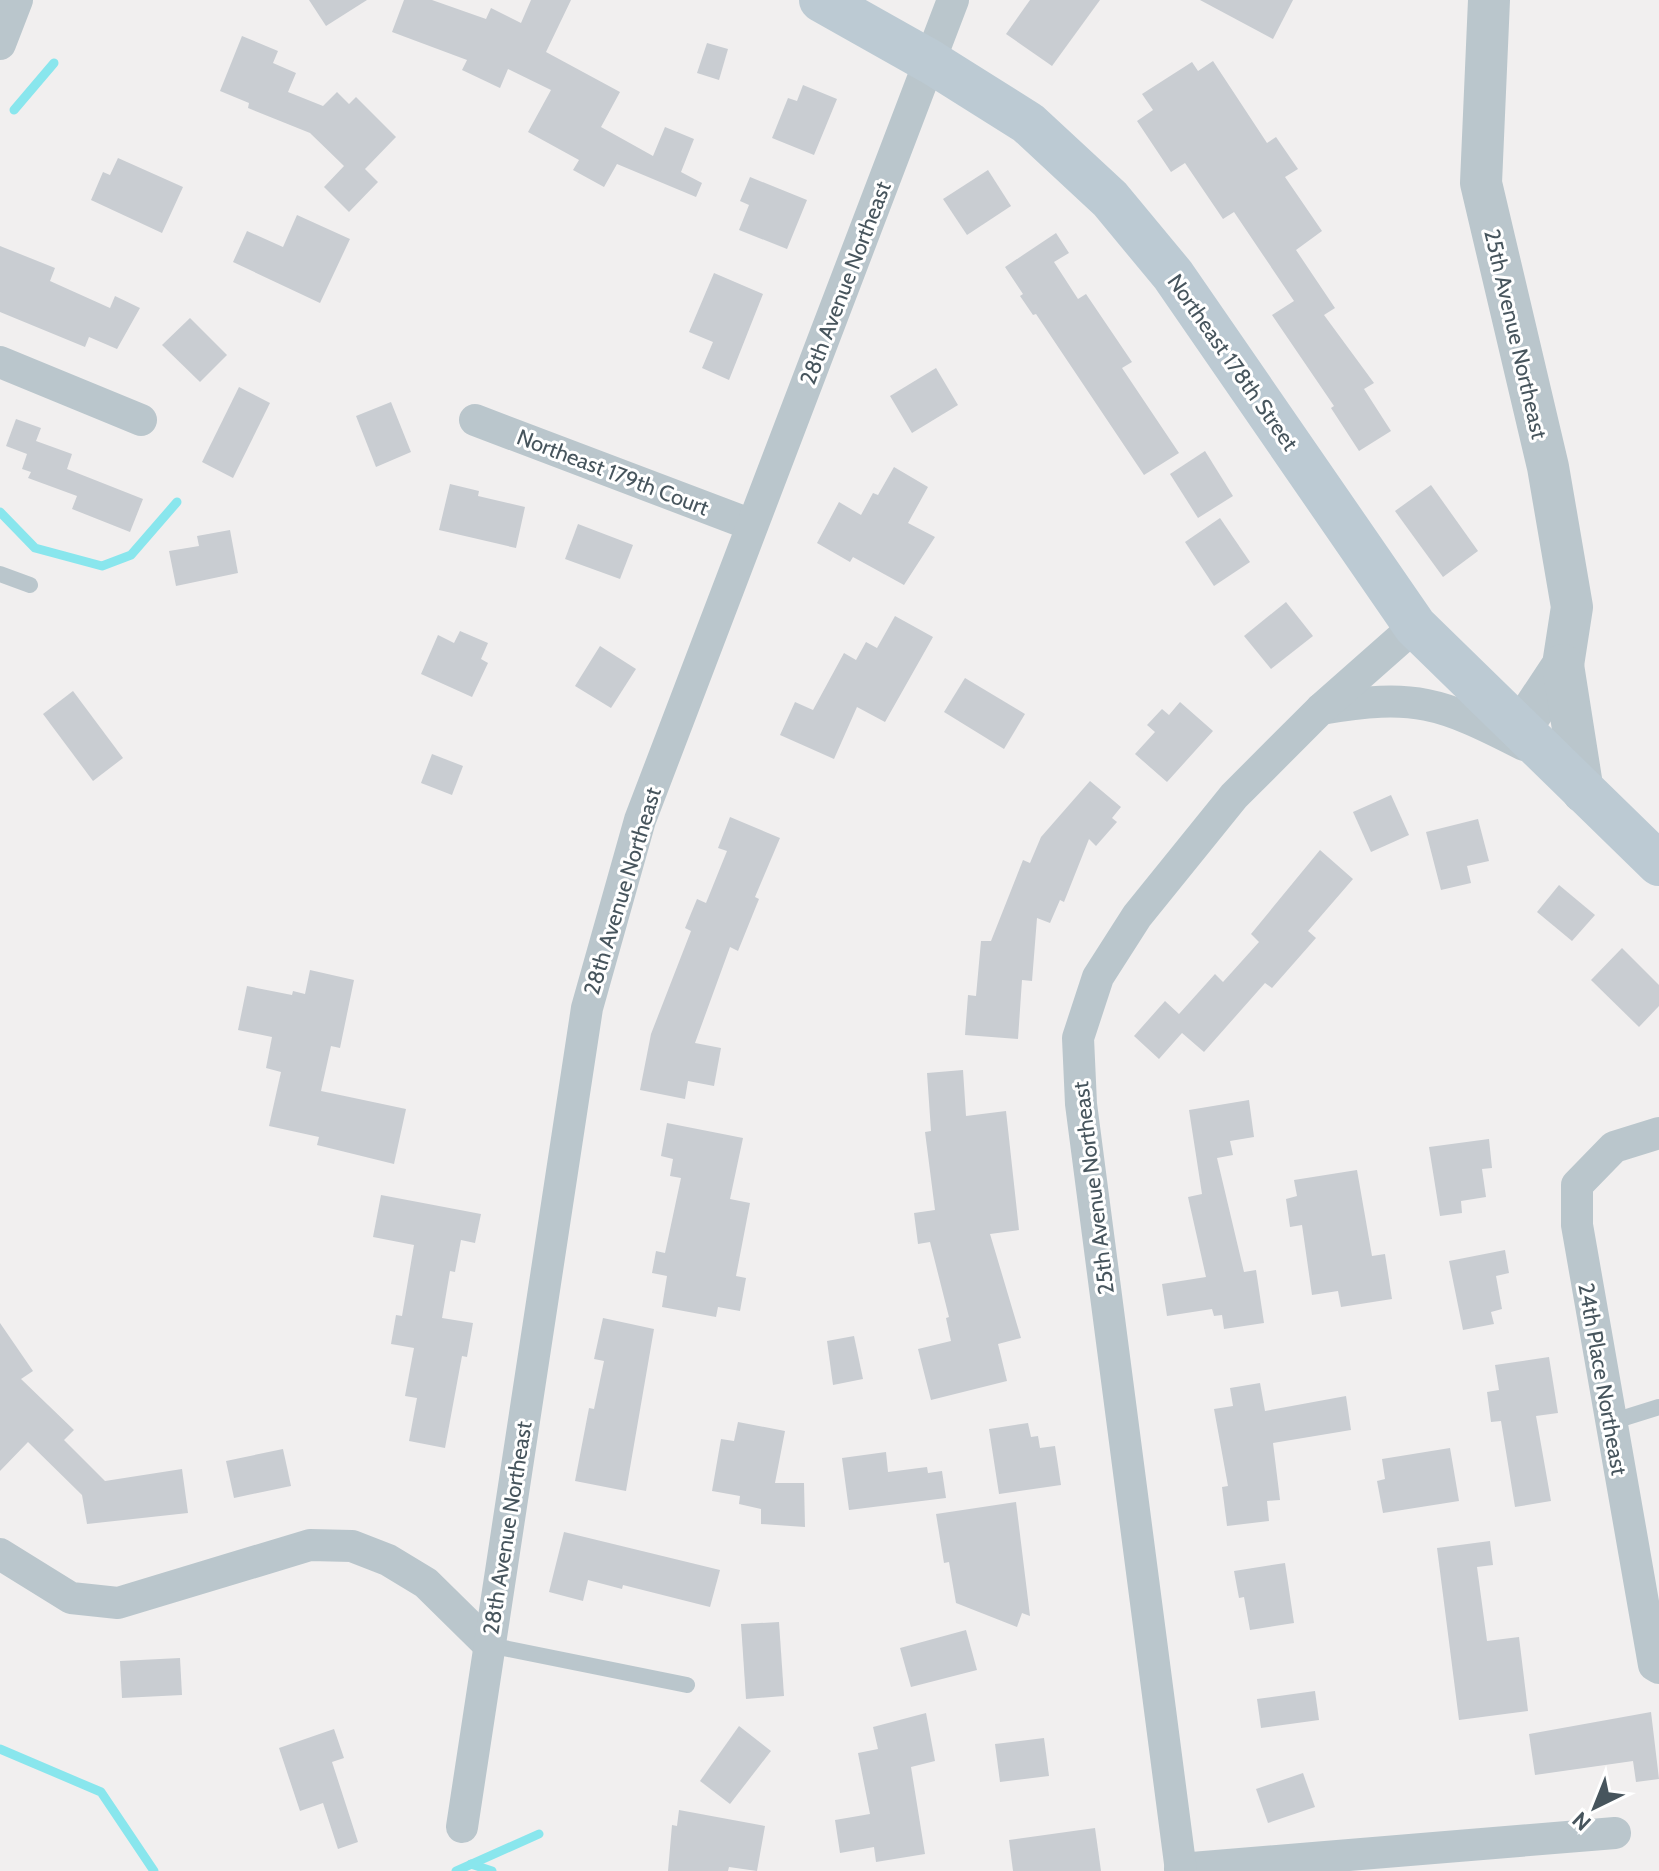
<svg xmlns="http://www.w3.org/2000/svg" width="1659" height="1871" font-family="Cabin,sans-serif">
<rect width="100%" height="100%" fill="#f1efef"/>
<g fill="none" stroke-linecap="round" stroke-linejoin="round">
<g stroke="#89e6ed" stroke-width="9">
<path d="M14,110L54,63"/>
<path d="M0,512L35,548L102,566L131,555L177,502"/>
<path d="M0,1749L101,1792L154,1871"/>
<path d="M471,1864L492,1871"/>
<path d="M456,1871L539,1834"/>
</g>
</g>
<g fill="#c9cdd2">
<path d="M309,0H367L326,26Z"/>
<path d="M404,0H432L486,19L491,8L521,23L531,0H571L546,52L620,92L601,127L653,156L665,127L694,139L681,172L702,183L696,197L617,164L604,187L573,170L579,160L528,132L551,90L508,69L500,88L462,70L467,60L392,32Z"/>
<path d="M1030,0H1100L1052,66L1006,34Z"/>
<path d="M1200,0H1293L1273,39Z"/>
<path d="M242,36L278,51L273,63L296,73L288,92L323,106L337,92L349,104L356,97L396,137L365,169L378,182L349,212L324,187L344,166L310,133L248,108L249,103L220,91Z"/>
<path d="M707,43L728,49L719,80L697,73Z"/>
<path d="M1213,61L1267,143L1276,137L1298,169L1285,177L1322,231L1296,250L1335,308L1324,315L1374,383L1364,389L1391,431L1359,451L1331,408L1334,406L1272,315L1294,301L1234,212L1223,219L1185,163L1171,172L1137,121L1153,110L1142,94L1192,62L1198,71Z"/>
<path d="M803,85L837,99L814,155L772,138L788,98L797,101Z"/>
<path d="M118,158L183,187L162,233L91,200L103,172L110,175Z"/>
<path d="M988,170L1011,206L967,235L943,199Z"/>
<path d="M750,177L807,200L787,249L739,230L749,205L740,201Z"/>
<path d="M297,215L350,239L320,303L233,262L247,231L283,247Z"/>
<path d="M1056,233L1069,253L1054,262L1078,299L1086,294L1132,362L1122,368L1179,453L1144,475L1036,314L1033,315L1020,296L1023,294L1005,267Z"/>
<path d="M0,246L55,268L50,281L110,308L115,296L140,308L117,349L89,337L85,347L0,312Z"/>
<path d="M714,273L763,294L729,380L702,368L713,342L689,332Z"/>
<path d="M190,318L227,355L200,382L162,345Z"/>
<path d="M936,368L958,405L912,433L890,396Z"/>
<path d="M239,387L270,403L233,478L202,462Z"/>
<path d="M391,402L411,452L376,467L356,416Z"/>
<path d="M16,419L41,428L36,441L72,454L67,469L143,499L130,532L72,509L77,496L28,478L31,472L22,469L27,454L6,446Z"/>
<path d="M1205,451L1233,496L1198,518L1170,474Z"/>
<path d="M894,467L928,487L908,523L935,537L904,585L853,557L850,562L817,543L839,502L861,515L873,493L878,495Z"/>
<path d="M450,484L479,491L478,496L525,507L516,548L439,530Z"/>
<path d="M1431,485L1478,551L1443,577L1395,511Z"/>
<path d="M1220,518L1250,562L1214,586L1185,542Z"/>
<path d="M578,524L633,545L620,579L565,559Z"/>
<path d="M230,530L238,573L176,586L169,551L199,546L197,536Z"/>
<path d="M1286,602L1313,636L1271,669L1244,636Z"/>
<path d="M895,616L933,637L885,722L857,707L834,759L780,735L795,702L813,710L844,653L856,660L866,642L877,648Z"/>
<path d="M460,631L488,643L481,659L488,663L472,697L421,674L438,635L454,643Z"/>
<path d="M600,646L636,669L611,708L575,686Z"/>
<path d="M965,678L1025,714L1004,749L944,712Z"/>
<path d="M73,691L123,758L93,781L43,714Z"/>
<path d="M1180,702L1213,731L1167,782L1135,754L1155,732L1147,725L1162,709L1169,715Z"/>
<path d="M432,754L463,766L452,795L421,783Z"/>
<path d="M1090,781L1121,807L1112,818L1117,822L1096,846L1089,839L1064,902L1060,900L1050,923L1037,918L1032,981L1022,980L1018,1039L965,1035L968,995L976,996L981,941H991L1023,860L1030,863L1041,837Z"/>
<path d="M1391,795L1409,835L1371,852L1353,812Z"/>
<path d="M730,817L780,838L755,897L759,899L738,951L730,947L695,1043L721,1048L714,1086L688,1081L685,1099L640,1090L651,1034L691,931L685,928L697,899L706,903L727,851L718,848Z"/>
<path d="M1478,819L1489,861L1467,866L1471,883L1441,890L1426,832Z"/>
<path d="M1320,850L1353,879L1308,931L1316,938L1272,988L1265,983L1204,1052L1182,1033L1159,1059L1134,1036L1165,1001L1179,1014L1215,974L1223,982L1259,942L1251,934Z"/>
<path d="M1559,885L1595,915L1572,941L1537,912Z"/>
<path d="M1622,948L1659,985V1006L1639,1027L1591,980Z"/>
<path d="M310,970L354,980L340,1048L331,1046L321,1091L406,1109L394,1164L317,1145L319,1137L269,1126L281,1072L266,1068L272,1037L238,1030L247,986L292,995L293,991L305,994Z"/>
<path d="M963,1070L966,1116L1006,1111L1019,1230L990,1234L1021,1338L998,1344L1007,1381L931,1400L918,1349L951,1341L946,1318L949,1317L930,1242L918,1244L914,1213L935,1210L925,1132L931,1131L927,1073Z"/>
<path d="M1249,1100L1254,1137L1230,1141L1233,1155L1217,1158L1244,1272L1256,1270L1264,1323L1224,1329L1222,1315L1214,1316L1212,1309L1167,1316L1162,1284L1206,1277L1188,1197L1202,1194L1189,1110Z"/>
<path d="M667,1123L743,1138L730,1199L750,1203L736,1276L746,1278L740,1311L718,1307L716,1317L662,1307L667,1276L652,1273L656,1251L665,1253L681,1178L670,1176L673,1159L661,1156Z"/>
<path d="M1489,1139L1492,1168L1482,1169L1486,1197L1461,1201L1462,1213L1440,1216L1429,1147Z"/>
<path d="M1357,1170L1372,1256L1385,1254L1392,1299L1341,1307L1338,1291L1312,1295L1302,1225L1290,1227L1286,1199L1297,1196L1294,1180Z"/>
<path d="M381,1195L481,1214L475,1243L461,1240L455,1272L450,1271L442,1318L473,1323L467,1357L462,1356L445,1448L409,1441L417,1398L405,1396L414,1348L391,1344L396,1315L402,1316L414,1245L373,1237Z"/>
<path d="M1505,1250L1509,1273L1496,1276L1502,1309L1491,1312L1494,1324L1463,1330L1449,1261Z"/>
<path d="M603,1318L654,1329L626,1491L575,1481L589,1408L594,1409L604,1361L594,1359Z"/>
<path d="M0,1323L33,1371L21,1379L74,1430L64,1440L105,1481L182,1469L188,1513L87,1524L82,1495L28,1442L0,1471Z"/>
<path d="M854,1336L863,1379L833,1385L827,1341Z"/>
<path d="M1549,1357L1558,1413L1536,1416L1551,1501L1515,1507L1501,1421L1491,1422L1487,1392L1499,1390L1495,1365Z"/>
<path d="M1260,1383L1265,1411L1346,1396L1351,1430L1273,1443L1280,1500L1267,1501L1269,1521L1227,1526L1222,1487L1228,1486L1214,1409L1233,1406L1230,1388Z"/>
<path d="M738,1422L785,1431L775,1483H804L805,1527L761,1524V1509L739,1504L740,1496L712,1491L721,1439L734,1441Z"/>
<path d="M1028,1423L1031,1437L1038,1436L1040,1448L1055,1446L1061,1485L999,1494L989,1429Z"/>
<path d="M1450,1448L1459,1501L1383,1513L1377,1481L1385,1479L1382,1459Z"/>
<path d="M283,1449L291,1486L234,1498L226,1461Z"/>
<path d="M886,1452L888,1472L927,1467L928,1473L942,1471L946,1498L849,1510L842,1458Z"/>
<path d="M1016,1502L1030,1616L1022,1613L1017,1627L956,1603L949,1562L944,1563L936,1514Z"/>
<path d="M564,1532L720,1570L710,1607L623,1585L622,1589L588,1580L583,1601L549,1592Z"/>
<path d="M1490,1541L1493,1565L1477,1567L1487,1641L1519,1637L1528,1711L1459,1720L1437,1548Z"/>
<path d="M1285,1563L1294,1623L1250,1630L1244,1597L1239,1598L1234,1571Z"/>
<path d="M779,1622L784,1696L746,1699L741,1624Z"/>
<path d="M966,1630L977,1670L911,1687L900,1648Z"/>
<path d="M180,1658L182,1695L122,1698L120,1661Z"/>
<path d="M1315,1691L1319,1720L1261,1728L1257,1699Z"/>
<path d="M1651,1712L1659,1779L1636,1782L1633,1761L1535,1775L1529,1734Z"/>
<path d="M926,1713L935,1761L911,1767L925,1854L876,1862L874,1847L840,1853L835,1820L870,1814L858,1753L878,1749L873,1727Z"/>
<path d="M739,1726L771,1751L730,1804L700,1781Z"/>
<path d="M334,1729L344,1758L332,1762L358,1842L338,1849L323,1803L300,1811L279,1748Z"/>
<path d="M1044,1738L1049,1776L1000,1782L995,1744Z"/>
<path d="M1303,1773L1315,1807L1268,1823L1256,1789Z"/>
<path d="M679,1810L765,1826L757,1871L729,1867L728,1871H668L672,1825L677,1826Z"/>
<path d="M1095,1828L1101,1871H1013L1009,1840Z"/>
</g>
<g fill="none" stroke-linecap="round" stroke-linejoin="round">
<g stroke="#bac6cc" stroke-width="16">
<path d="M0,574L30,585"/>
<path d="M1611,1422L1659,1407"/>
<path d="M489,1645L687,1685"/>
</g>
<g stroke="#bac6cc" stroke-width="32">
<path d="M0,44L17,0"/>
<path d="M0,362L141,420"/>
<path d="M475,420L752,525"/>
<path d="M1321,709C1415,693 1440,702 1524,745"/>
<path d="M1659,1133L1614,1147L1577,1185V1225L1654,1665L1659,1668"/>
<path d="M0,1554L71,1598L118,1603L310,1545L352,1546L388,1560L426,1583L489,1645"/>
<path d="M462,1827L587,1008L640,820L953,0"/>
<path d="M1180,1869L1615,1833"/>
<path d="M1181,1871L1081,1104L1078,1038L1098,977L1137,916L1234,796L1321,709L1415,626"/>
</g>
<g stroke="#bac6cc" stroke-width="42">
<path d="M1489,0L1481,183L1548,467L1572,607L1563,665L1520,730"/>
<path d="M1563,665L1583,792"/>
</g>
<path stroke="#bccad3" stroke-width="44" d="M821,0L931,62L1028,123L1110,199L1173,275L1415,626L1659,864"/>
</g>
<g text-anchor="middle" stroke-width="6" stroke-linejoin="round" paint-order="stroke">
<g font-size="22" fill="#47555d" stroke="#fff">
<text transform="translate(845 283) rotate(-69)" y="8">28th Avenue Northeast</text>
<text transform="translate(1516 334) rotate(77)" y="8">25th Avenue Northeast</text>
<text transform="translate(1233 362) rotate(55)" y="8">Northeast 178th Street</text>
<text transform="translate(613 472) rotate(21)" y="8">Northeast 179th Court</text>
<text transform="translate(622 891) rotate(-73)" y="8">28th Avenue Northeast</text>
<text transform="translate(1093 1188) rotate(-97)" y="8">25th Avenue Northeast</text>
<text transform="translate(1603 1379) rotate(80)" y="8">24th Place Northeast</text>
<text transform="translate(507 1528) rotate(-81)" y="8">28th Avenue Northeast</text>
</g>
</g>
<g transform="translate(1595 1807) rotate(223)" stroke="#ffffff" stroke-width="6" paint-order="stroke">
<path d="M0-6L14 30L0 20L-14 30Z" fill="#47555d"/>
<text y="-12" font-size="22" font-weight="bold" text-anchor="middle" fill="#47555d">N</text>
</g>
</svg>
